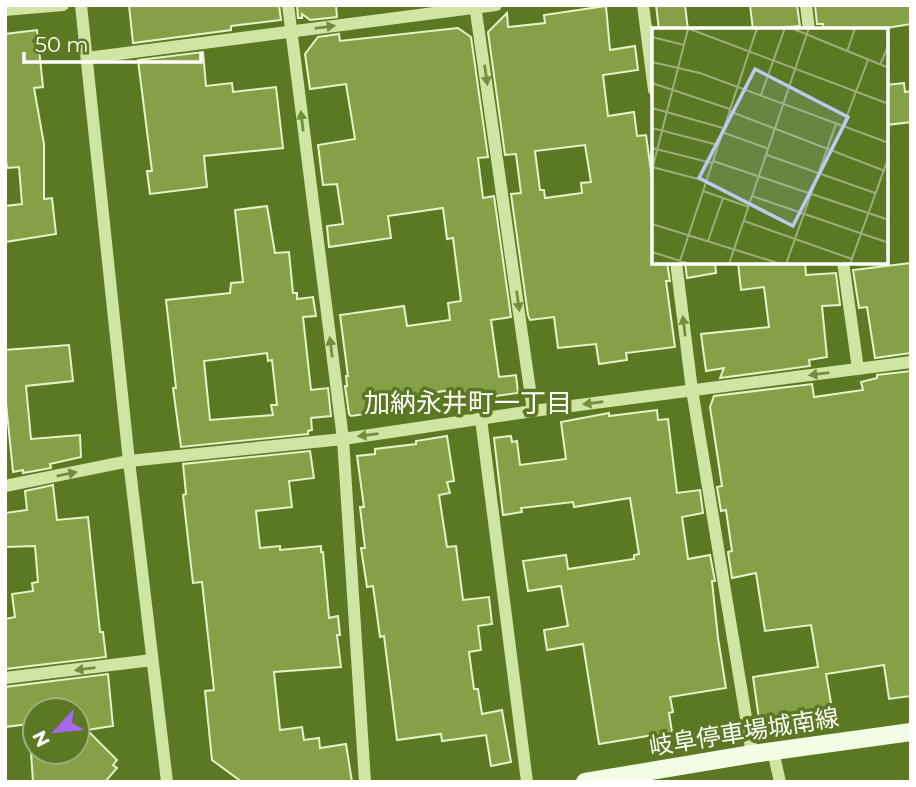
<svg xmlns="http://www.w3.org/2000/svg" width="916" height="787" font-family="Montserrat,'Noto Sans JP',sans-serif">
<rect width="100%" height="100%" fill="#5d7823"/>
<g fill="#85a047" stroke="#e6f3c7" stroke-width="2" fill-rule="evenodd">
<path d="M129,5H279L281,20L231,26V30L133,43Z"/>
<path d="M297,5H336L337,17L310,20L302,14V18H298Z"/>
<path d="M656,5H685L688,30H659Z"/>
<path d="M750,5H797L800,26L753,30Z"/>
<path d="M815,5H911V24L887,28L888,30H824L823,24H817Z"/>
<path d="M606,6L610,50L635,46L638,70L603,75L608,116L634,112L637,136L646,135L654,192V262H667L670,281H666L675,347L626,353L627,360L599,364L596,344L558,348L554,317L530,320L528,315L511,194L521,193L516,154L505,155L488,32L507,13L508,27L545,23L544,15ZM585,145L591,182L581,183L582,193L545,198L544,190H540L535,151Z"/>
<path d="M458,28L471,37L488,157L478,158L483,198L494,196L511,317L491,320L499,377L516,375L518,393L496,396L497,401L447,408L445,391L397,398L398,405L371,409L372,413L351,416L349,414L345,386H347L346,376H348L340,315L404,306L407,326L450,320L448,303L461,301L453,238L447,239L443,208L388,216L391,238L329,247L327,226L343,224L337,184L323,185L318,145L355,139L346,84L310,89L305,54L318,37L339,34L340,41Z"/>
<path d="M37,30L43,87L34,88L44,144V199L52,198L56,234L5,242V206L22,204L19,167L7,168L5,152V34Z"/>
<path d="M203,52L206,86L232,83L233,92L276,87L283,148L204,156L207,187L150,194L147,171H152L138,60Z"/>
<path d="M904,83L905,92L911,91V122L886,125V85Z"/>
<path d="M267,206L275,253L289,252L293,293H297V299L313,297L316,316L303,317L311,390L328,388L331,416L311,418L312,430L308,431V434L181,447L173,388H176L166,300L230,293L231,283L243,282L235,210ZM267,353L268,361L272,360L277,405H271L273,415L210,420L204,361Z"/>
<path d="M685,262H715L716,273L687,278Z"/>
<path d="M738,262H805L806,275L836,273L840,305L822,306L827,357L809,360L810,366L720,378L724,368L706,371L701,334L769,327L764,287L741,290Z"/>
<path d="M911,263V353L875,358L867,307L859,308L853,270Z"/>
<path d="M69,345L73,381L26,386L31,439L80,435L81,457L50,464L51,468L23,473V470L13,472L5,393V350Z"/>
<path d="M911,371V696L889,699L884,665L826,674L832,709L759,719L753,677L818,667L811,625L765,631L756,573L732,578L728,552L732,551L726,510L721,511L717,487L722,486L710,407L714,396L812,384L814,397L863,390L861,382L877,378V375Z"/>
<path d="M657,410L658,420L668,419L677,493L700,490L703,513L682,517L688,559L710,555L715,581H712L718,638L726,688L670,697L673,712L669,713L672,732L599,744L583,644L547,650L544,630L568,626L561,586L528,591L523,561L566,555L568,569L634,559V555L639,554L630,498L574,507L573,502L521,508L522,512L503,515L494,438L511,436L512,442L517,441L520,465L566,459L561,422L609,413V416Z"/>
<path d="M447,436L454,481L447,482L450,493L439,495L447,547L456,546L463,600L489,597L492,624L478,626L481,650L469,652L474,689H478L482,714L502,710L511,762L491,766L486,735L442,741L441,734L397,740L384,636L380,637L373,586L367,587L361,548H365L360,507H364L357,456L375,454V449L416,444V441Z"/>
<path d="M310,451L314,478L289,481L292,507L256,511L260,548L280,546V550L321,546V552H323L329,618L338,616L340,635H337L341,667L274,672L280,730L302,727L304,740L319,738L320,748L346,744L352,782H242L212,760L205,691L214,690L202,582L193,583L183,495L186,494L183,464Z"/>
<path d="M53,485L57,520L88,517L100,632H103L106,657L5,669V619L15,617L12,594L33,591L32,583L38,582L35,546L5,547V513L27,510L25,491Z"/>
<path d="M108,674L113,726L87,730L117,760L113,765L117,768L105,782H33L31,752H77V707L35,710V723L5,727V687Z"/>
</g>
<g fill="none" stroke-linecap="round" stroke-linejoin="round">
<g stroke="#d0e4a4" stroke-width="12">
<path d="M81,5L129,461L167,782"/>
<path d="M288,5L343,439L365,782"/>
<path d="M475,5L533,411"/>
<path d="M643,5L654,90"/>
<path d="M806,5L809,30"/>
<path d="M5,10L63,5"/>
<path d="M87,58L496,5"/>
<path d="M676,262L692,390L752,754"/>
<path d="M843,262L858,369"/>
<path d="M481,419L527,782"/>
<path d="M5,486L129,461L343,439L533,411L911,362"/>
<path d="M5,678L152,660"/>
<path d="M773,751L780,782"/>
</g>
<path stroke="#f3fce4" stroke-width="18" d="M585,782L752,754L911,732"/>
</g>
<defs><path id="oneway-solid" d="M-6-.8H1V-3.2L6.5 0L1 3.2V.8H-6Z" transform="scale(1.75)"/></defs>
<g fill="#748e3d">
<use href="#oneway-solid" transform="translate(325 27) rotate(-7)"/>
<use href="#oneway-solid" transform="translate(486 75) rotate(82)"/>
<use href="#oneway-solid" transform="translate(302 121) rotate(-97)"/>
<use href="#oneway-solid" transform="translate(518 301) rotate(82)"/>
<use href="#oneway-solid" transform="translate(684 326) rotate(-97)"/>
<use href="#oneway-solid" transform="translate(331 347) rotate(-97)"/>
<use href="#oneway-solid" transform="translate(819 374) rotate(173)"/>
<use href="#oneway-solid" transform="translate(593 403) rotate(172)"/>
<use href="#oneway-solid" transform="translate(368 435) rotate(172)"/>
<use href="#oneway-solid" transform="translate(67 474) rotate(-11)"/>
<use href="#oneway-solid" transform="translate(85 669) rotate(173)"/>
</g>
<g text-anchor="middle" stroke-width="7" stroke-linejoin="round" paint-order="stroke">
<g font-size="24" fill="#fff" stroke="#5d7823">
<text transform="translate(744 732) rotate(-9)" y="8">岐阜停車場城南線</text>
</g>
<g font-size="26" fill="#fff" stroke="#5d7823">
<text x="468" y="412">加納永井町一丁目</text>
</g>
</g>
<g transform="translate(652 28)">
<rect width="236" height="236" fill="#5d7823"/>
<path fill="none" stroke="#9eae7b" stroke-width="2" d="M35,0L237,76M139,0L237,40M0,9L32,17M195,24L203,0M0,34L48,45L237,115M228,37L237,16M0,55L78,81M109,67L133,0M0,80L71,100M77,83L233,143M191,98L216,32M0,100L66,117M70,104L117,121M0,120L60,135M115,127L223,165M61,133L237,192M0,139L54,153M0,142L36,1M51,163L97,179M100,168L237,215M92,193L200,231M0,196L129,236M56,213L71,170M0,224L38,236M27,236L105,0M77,236L157,0M134,236L184,96M198,236L237,128"/>
<path fill="#bbcaf3" fill-opacity="0.15" stroke="#bbcaf3" stroke-width="3.5" d="M103,41L196,89L141,198L47,150Z"/>
<rect width="236" height="236" fill="none" stroke="#fff" stroke-width="3.5"/>
</g>
<rect width="916" height="787" fill="none" stroke="#ffffff" stroke-width="14"/>
<g transform="translate(56 731) rotate(243)"><circle r="33" fill="#5d7823" stroke="#9eae7b" stroke-width="2"/>
<path d="M0-5L12 26L0 18L-12 26Z" fill="#a767ef"/>
<text y="-10" font-size="19" font-weight="bold" text-anchor="middle" fill="#ffffff">N</text>
</g>
<path d="M24 52v10h177v-10" fill="none" stroke="#ffffff" stroke-width="3.5"/>
<text x="35" y="52" font-size="21" fill="#ffffff" stroke="#5d7823" stroke-width="5" paint-order="stroke">50 m</text>
</svg>
